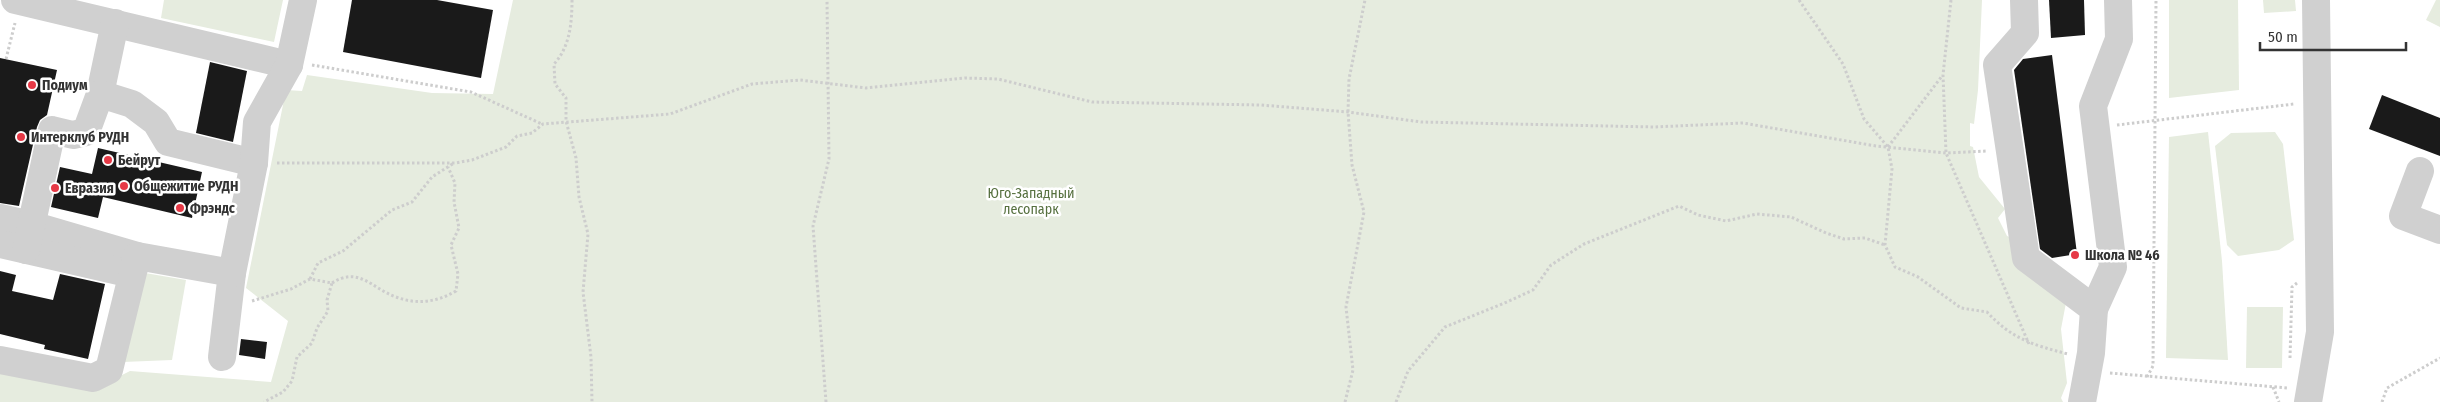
<svg xmlns="http://www.w3.org/2000/svg" width="2440" height="402" font-family="'Fira Sans Condensed',sans-serif">
<rect width="100%" height="100%" fill="#fff"/>
<g fill="#e6ecdf">
<path d="M164,0H283L274,42L161,18Z"/>
<path d="M513,0H1982L1978,90L1974,124L1970,123V146L1973,147L1979,177L2005,209L1998,218L2007,236L2017,240L2069,287L2061,329L2067,383L2061,398L2063,402H0V364L118,377L130,371L271,382L288,321L246,288L286,90L302,91L307,75L432,93L493,94Z"/>
<path d="M2169,0H2238L2239,90L2169,98Z"/>
<path d="M2263,0H2295L2296,11L2264,13Z"/>
<path d="M2436,0H2440V27L2426,20Z"/>
<path d="M2208,132L2222,261L2228,360L2166,358L2169,137Z"/>
<path d="M2275,132L2283,144L2294,240L2279,250L2238,256L2227,245L2215,146L2231,133Z"/>
<path d="M145,273L186,280L172,360L123,362Z"/>
<path d="M2247,307H2283L2282,368H2246Z"/>
</g>
<g fill="#1a1a1a">
<path d="M352,0H437L493,10L481,78L343,52Z"/>
<path d="M2049,0H2084L2085,35L2051,38Z"/>
<path d="M2052,55L2077,254L2052,258L2040,249L2014,70L2023,59Z"/>
<path d="M0,58L57,70L47,115L40,120L37,127L19,206L0,203Z"/>
<path d="M210,62L247,71L233,142L196,133Z"/>
<path d="M2382,95L2440,118V156L2369,129Z"/>
<path d="M98,148L202,172L192,218L103,197L98,218L51,207L60,167L92,174Z"/>
<path d="M0,271L16,275L12,291L53,300L60,274L105,284L88,359L44,349L45,345L0,334Z"/>
<path d="M241,339L267,342L265,359L239,355Z"/>
</g>
<g fill="none" stroke-linecap="round" stroke-linejoin="round">
<g stroke="#cdcdcd" stroke-width="3" stroke-dasharray="2.5 2.5" stroke-linecap="butt">
<path d="M572,0C572,22 570,47 554,64L555,84L566,98V121L576,158L579,197L588,234L583,292L591,357L592,402"/>
<path d="M1799,0L1843,64L1864,119L1888,147L1892,169L1885,245L1895,267L1918,277L1961,308L1987,312C2012,339 2033,345 2068,354"/>
<path d="M1951,0L1943,75L1946,153L2029,344"/>
<path d="M6,59L15,23"/>
<path d="M312,65L471,92L542,124"/>
<path d="M2117,125L2294,104"/>
<path d="M1888,147L1942,76"/>
<path d="M277,163H455L472,160L506,147L517,136L532,133L543,124L670,114L752,84L800,80L866,88L965,78L998,79L1092,102L1261,105L1348,112L1421,122L1654,127L1743,123L1876,146L1946,153L1987,151"/>
<path d="M310,279L318,263L343,251L392,210L412,202L432,177L454,163"/>
<path d="M332,283C359,266 371,288 396,297C417,305 437,302 456,291L458,274L451,245L459,228L454,202L455,183L448,167"/>
<path d="M252,301L291,289L310,279L332,283L327,300L328,311L317,328L312,343L297,357L292,381L283,392L264,402"/>
<path d="M2290,358L2292,287L2297,283"/>
<path d="M2110,373L2288,388"/>
<path d="M2147,377L2153,366L2156,0"/>
<path d="M2273,387L2279,402"/>
<path d="M826,402L813,226L829,159L827,0"/>
<path d="M1345,402L1353,370L1346,307L1364,212L1352,165L1348,112L1349,79L1365,0"/>
<path d="M1396,402L1408,371L1445,327L1507,302L1533,290L1551,265L1584,244L1679,206L1698,215L1726,221L1757,214L1791,217L1826,233L1844,239L1865,238L1885,245"/>
<path d="M2382,402L2387,388L2440,358"/>
</g>
<g stroke="#d0d0d0" stroke-width="28">
<path d="M15,0L289,65"/>
<path d="M2024,0L2025,33L1997,65L2026,258L2094,309L2091,353L2082,402"/>
<path d="M100,94L115,23"/>
<path d="M2420,171L2403,216L2440,230"/>
<path d="M0,218L31,225L137,256"/>
<path d="M0,244L132,274"/>
<path d="M26,250L52,130L73,135L86,132L100,94L132,104L156,122L168,142L254,163"/>
<path d="M2094,309L2113,267L2093,106L2119,39L2118,0"/>
<path d="M222,357L232,273"/>
<path d="M0,360L93,378L109,370L137,256L232,273L254,163L257,122L289,65L303,0"/>
<path d="M2308,402L2320,332L2316,0"/>
</g>
</g>
<g fill="#e63946" stroke="#fff" stroke-width="2">
<circle cx="32" cy="85" r="5"/>
<circle cx="21" cy="137" r="5"/>
<circle cx="108" cy="160" r="5"/>
<circle cx="124" cy="186" r="5"/>
<circle cx="55" cy="188" r="5"/>
<circle cx="180" cy="208" r="5"/>
<circle cx="2075" cy="255" r="5"/>
</g>
<g text-anchor="middle" stroke-width="5" stroke-linejoin="round" paint-order="stroke">
<g font-size="14" font-weight="bold" fill="#333" stroke="#fff" text-anchor="start">
<text x="42" y="90">Подиум</text>
<text x="31" y="142">Интерклуб РУДН</text>
<text x="118" y="165">Бейрут</text>
<text x="134" y="191">Общежитие РУДН</text>
<text x="65" y="193">Евразия</text>
<text x="190" y="213">Фрэндс</text>
<text x="2085" y="260">Школа № 46</text>
</g>
<g font-size="14" fill="#56703f" stroke="#fff">
<text x="1031" y="198">Юго-Западный<tspan x="1031" dy="16">лесопарк</tspan></text>
</g>
</g>
<path d="M2260 42v8h146v-8" fill="none" stroke="#333333" stroke-width="2.5"/>
<text x="2268" y="42" font-size="15" fill="#333333" stroke="#ffffff" stroke-width="4" paint-order="stroke">50 m</text>
</svg>
